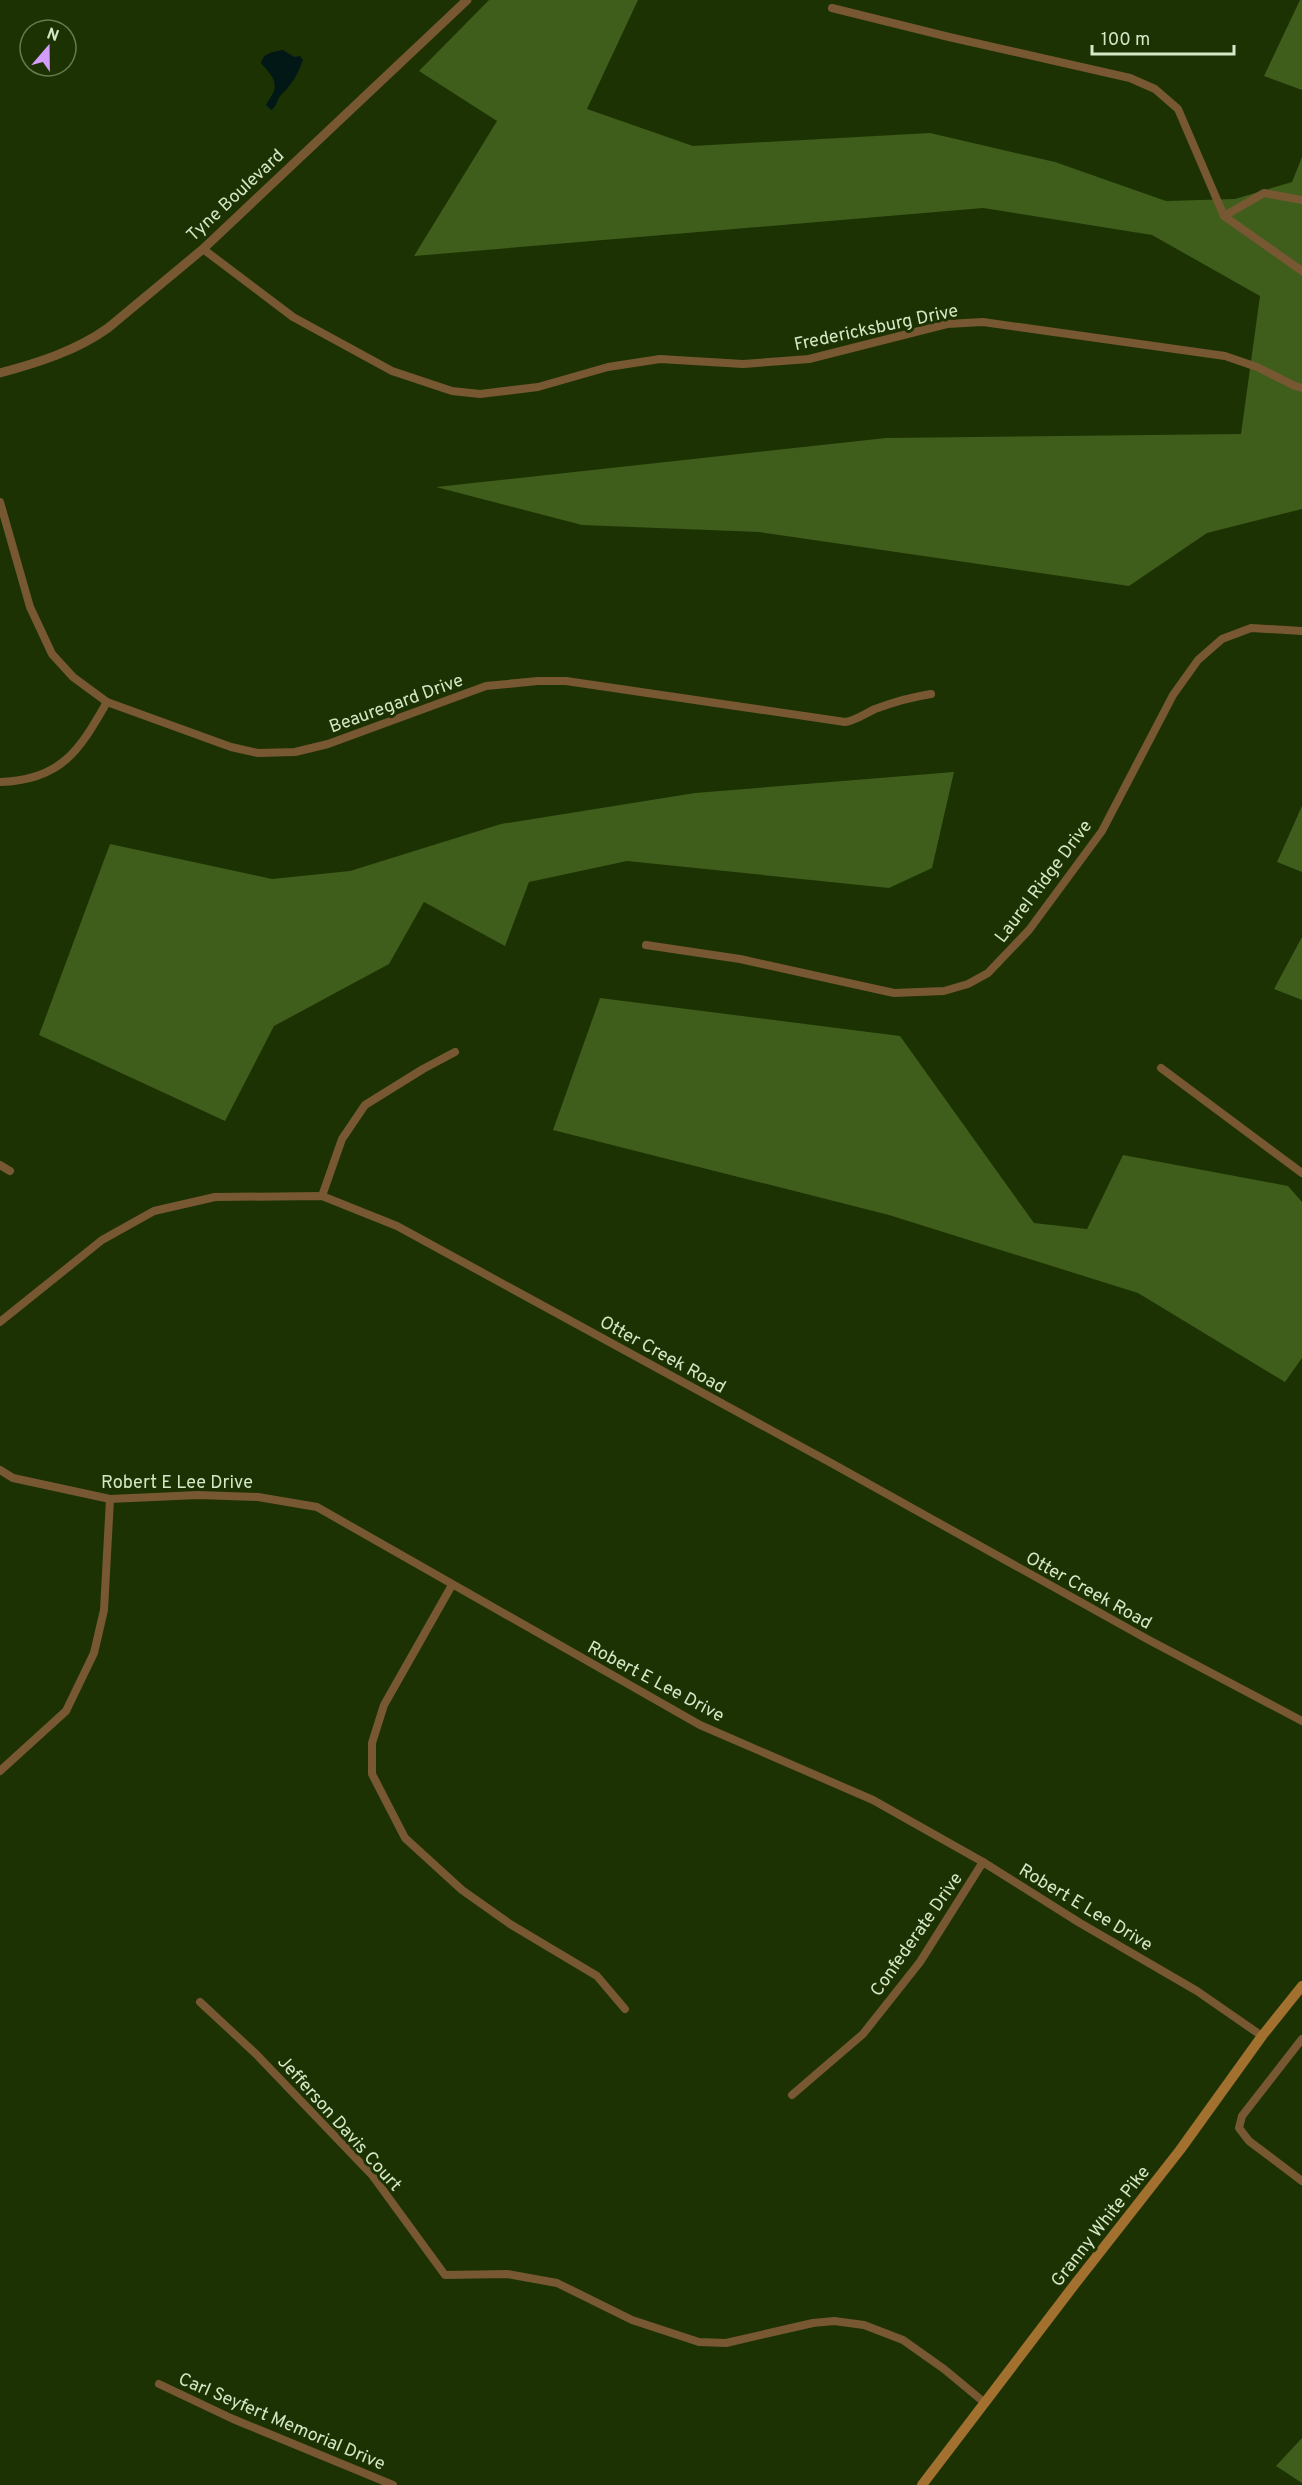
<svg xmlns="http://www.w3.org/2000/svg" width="1302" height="2485" font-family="Overpass,sans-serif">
<rect width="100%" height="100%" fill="#1d3202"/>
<g fill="#3f5d1b">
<path d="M489,0H638L587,109L693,146L930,133L1055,162L1166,201L1235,199L1292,182L1302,157V509L1207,533L1129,586L759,532L582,525L436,487L886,438L1241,434L1260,296L1152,235L983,208L414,256L497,121L419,71Z"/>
<path d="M1300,0H1302V90L1264,76Z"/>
<path d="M954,772L932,868L889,888L627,861L529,882L505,946L424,902L389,964L274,1026L225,1121L39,1035L110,844L272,879L350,871L501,824L695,793Z"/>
<path d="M1302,806V872L1277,862Z"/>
<path d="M1302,937V1000L1274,989Z"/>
<path d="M600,998L900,1036L1034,1223L1087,1229L1123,1155L1288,1186L1302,1202V1358L1285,1382L1138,1293L889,1215L553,1130Z"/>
<path d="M1302,2438V2483L1276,2466Z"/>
</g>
<path fill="#021817" d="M283,50L294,57L300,56L303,60C297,76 293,83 281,95C276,100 278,106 271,110L266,105C268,100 272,96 274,91C278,79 267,71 261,63C264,52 274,52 283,50Z"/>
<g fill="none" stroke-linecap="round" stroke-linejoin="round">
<g stroke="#775833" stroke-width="8">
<path d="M832,8L949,37L1130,78L1155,89L1178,109L1224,216L1302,271"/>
<path d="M1224,216L1264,193L1302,200"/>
<path d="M203,249L293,317L392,371L452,391L480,394L538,387L608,367L660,359L743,364L809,359L947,324L983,322L1225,356L1257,367L1295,386L1302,388"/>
<path d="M0,502L30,607L52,654L73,677L107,702L231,747L258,753L295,752L328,744L486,686L538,681H566L845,722C857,720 864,714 875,709C894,702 911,697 931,694"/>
<path d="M0,782C61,780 79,751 107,702"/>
<path d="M646,945L740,959L894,993L944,991L968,984L988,973L1029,930L1102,831L1173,695L1198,660L1222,639L1251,628L1302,631"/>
<path d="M1161,1068L1302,1173"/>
<path d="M0,1165L10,1171"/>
<path d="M322,1196L342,1139L365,1105L423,1069L455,1052"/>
<path d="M0,1322L102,1240L154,1211L215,1197L322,1196L397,1226L833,1464L1147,1639L1302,1721"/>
<path d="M0,1470L13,1478L110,1499L198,1495L258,1497L317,1507L700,1725L873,1800L983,1862L1080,1923L1197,1991L1262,2036"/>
<path d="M452,1585L384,1705L372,1743V1774L405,1838L462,1890L510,1924L597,1976L625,2009"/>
<path d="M0,1771L66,1711L94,1653L104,1610L110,1499"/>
<path d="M200,2002L256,2054L372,2175L445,2275L507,2274L557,2283L632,2320L699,2342L726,2343L813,2323L834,2321L864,2325L903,2340L944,2369L985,2403"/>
<path d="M1302,2039L1242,2116L1239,2128L1249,2141L1302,2181"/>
<path d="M792,2095L863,2034L920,1962L983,1862"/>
<path d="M159,2384L233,2419L393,2485"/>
</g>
<path stroke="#775833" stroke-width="9" d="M0,373C37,363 76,351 108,328L203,249L467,0"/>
<path stroke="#a27130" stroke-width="10" d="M922,2485L1075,2284L1180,2150L1262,2036L1302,1986"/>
</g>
<g text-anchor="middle" stroke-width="6" stroke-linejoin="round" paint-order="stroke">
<g font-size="18" fill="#d5e7c6" stroke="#1d3202">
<text transform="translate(235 195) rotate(-43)" y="6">Tyne Boulevard</text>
<text transform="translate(876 327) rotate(-12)" y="6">Fredericksburg Drive</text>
<text transform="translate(396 703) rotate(-20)" y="6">Beauregard Drive</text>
<text transform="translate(1043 881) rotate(-53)" y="6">Laurel Ridge Drive</text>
<text transform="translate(663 1354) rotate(29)" y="6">Otter Creek Road</text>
<text x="177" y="1488">Robert E Lee Drive</text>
<text transform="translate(1089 1590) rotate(29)" y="6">Otter Creek Road</text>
<text transform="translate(656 1681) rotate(28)" y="6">Robert E Lee Drive</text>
<text transform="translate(1086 1907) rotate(31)" y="6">Robert E Lee Drive</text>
<text transform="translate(916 1934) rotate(-55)" y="6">Confederate Drive</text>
<text transform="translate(340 2123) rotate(48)" y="6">Jefferson Davis Court</text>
<text transform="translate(1100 2226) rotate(-52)" y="6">Granny White Pike</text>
<text transform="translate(282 2421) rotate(23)" y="6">Carl Seyfert Memorial Drive</text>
</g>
</g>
<g transform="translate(48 48) rotate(20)"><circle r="28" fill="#1d3202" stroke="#677a50" stroke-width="1.5"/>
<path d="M0-4.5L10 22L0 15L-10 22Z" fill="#d49cfb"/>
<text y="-9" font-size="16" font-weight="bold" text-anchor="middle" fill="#d5e7c6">N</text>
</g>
<path d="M1092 45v9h142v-9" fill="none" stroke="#d5e7c6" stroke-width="3"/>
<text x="1101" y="45" font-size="18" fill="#d5e7c6" stroke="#1d3202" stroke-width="4.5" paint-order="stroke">100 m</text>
</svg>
